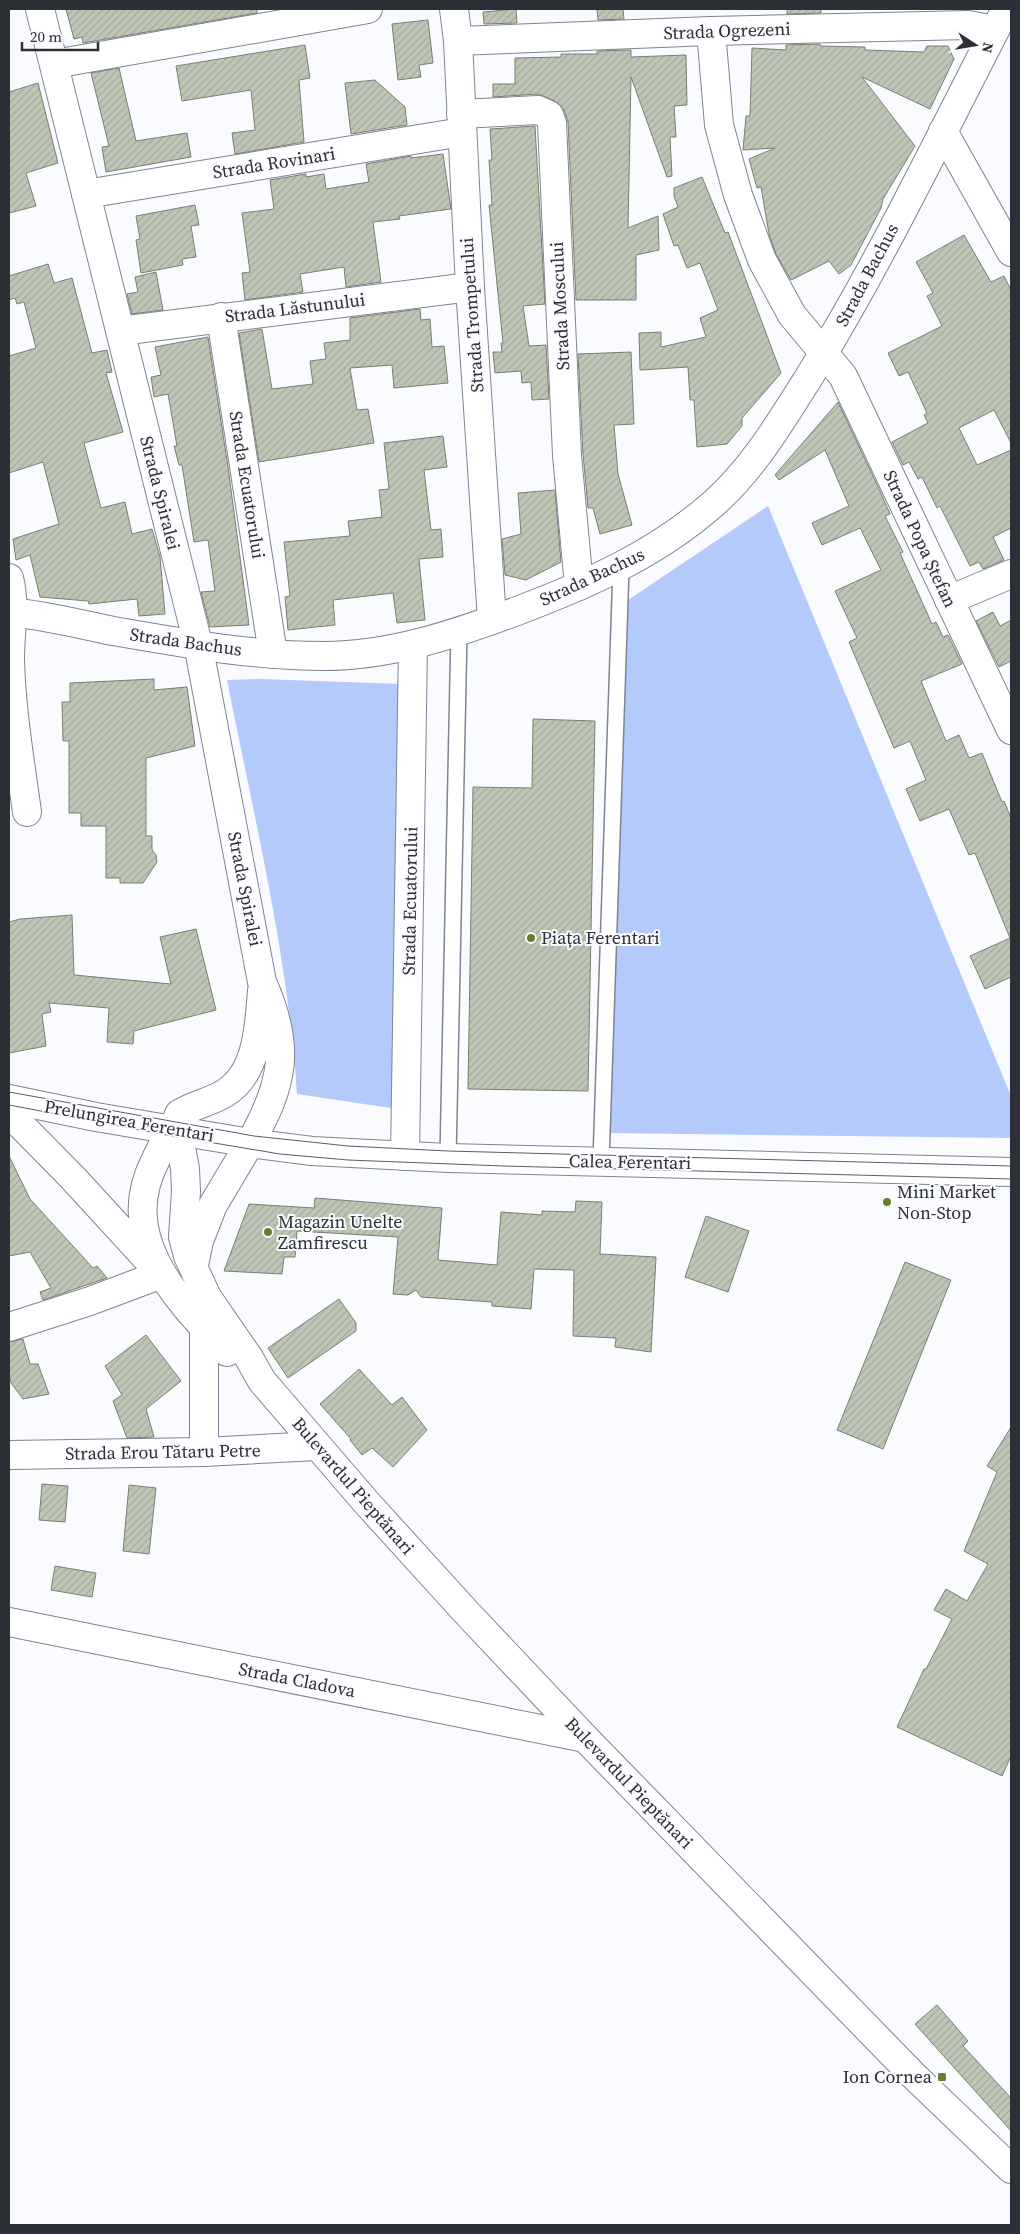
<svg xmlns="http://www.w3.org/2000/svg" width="1020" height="2234" font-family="'Source Serif 4',serif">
<defs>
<pattern id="building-hatch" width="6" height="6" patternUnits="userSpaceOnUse" patternTransform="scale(1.25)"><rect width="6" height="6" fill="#bfc6b5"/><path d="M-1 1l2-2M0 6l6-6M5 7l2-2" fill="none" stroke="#a4aa9c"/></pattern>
</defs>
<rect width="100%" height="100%" fill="#fafbff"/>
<g fill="#b4cafa">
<path d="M768,506L1011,1096V1138L606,1133L622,604Z"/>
<path d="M260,679L403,684L397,1109L297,1094C288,955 254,817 227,680Z"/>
</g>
<g fill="url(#building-hatch)" stroke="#798070">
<path d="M66,9H257V13L83,43L82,37L74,39Z"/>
<path d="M516,9L517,23L484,24L483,12Z"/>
<path d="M597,9H623L624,19L598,20Z"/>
<path d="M787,9H821V13L787,14Z"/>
<path d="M428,20L433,63L419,65L421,77L398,80L392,24Z"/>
<path d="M820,44V46L865,47V50L924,52L927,46H948L954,59L930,109L862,77L915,146L883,199L881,208L851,265L839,274L829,261L791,280L776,254L769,234L761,187L757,188L749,159L775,148L743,150L746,116H750L752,48L786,50V45Z"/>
<path d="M305,45L310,78L299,80L304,142L235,154L232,133L255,130L251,90L182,101L176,66Z"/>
<path d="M628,50H631V57L686,55L687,105L674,106L676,137H670L672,176L667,177L631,77L628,228L658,216L659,250L636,255V300H576L568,122L564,110L555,101L538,94L493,97V84H515V58L561,57V54H597V51Z"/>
<path d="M119,68L136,141L187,133L191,157L106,172L102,147L109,146L91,73Z"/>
<path d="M375,80L405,107L407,125L351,134L345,83Z"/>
<path d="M38,83L58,163L26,173L36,206L9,213V92Z"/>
<path d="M535,126L545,304L523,306L529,346L546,345L549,399L532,400L531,382L522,383L521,371L495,373L493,352H502L501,343H503L489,205H492L489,160H492L490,129Z"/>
<path d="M443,154L451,209L399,216L400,219L373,222L381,282L346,287L344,267L300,274L303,292L245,300L242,273L250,272L242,213L274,209L270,180L306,174V177L324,174L326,189L369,182L366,164L411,156V158Z"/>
<path d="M702,177L725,233L728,232L781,373L742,418V426L727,444L697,447L694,400H690L688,367L640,370L639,333L661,332V347L706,337L700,318L718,310L700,263L687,268L678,245L674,246L663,214L678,207L674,196V188Z"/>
<path d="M195,205L199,225L191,226L196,257L182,259L183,265L141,273L136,240L140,239L136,216Z"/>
<path d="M964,235L991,282L1004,276L1011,290V443L994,410L959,428L977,465L1011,450V528L993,537L1004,560L983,569L979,562L970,566L940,506L937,508L922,477L918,479L909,462L903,465L892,442L928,423L924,415L927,413L908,372L899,376L888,353L942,326L927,296L933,293L916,262Z"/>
<path d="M48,264L54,283L72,278L92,353L107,350L112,372L106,373L123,432L84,443L101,508L125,502L132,534L152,529L160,557L165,614L139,616L137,599L89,604L88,601L40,597L30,555L16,560L13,539L59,524L43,462L9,473V356L36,348L24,302L17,304L15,298L9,300V276Z"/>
<path d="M156,272L163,310L132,314L127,294L138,292L135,277Z"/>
<path d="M420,309L421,320L430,319L432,347L444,346L448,383L394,388L392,365L350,368L357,410L368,409L374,443L259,462L239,333L262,329L272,389L313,384L310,361L326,359L324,343L350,340V318Z"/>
<path d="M208,337L228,467L249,625L210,627L201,592L215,591L208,540L194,542L182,465H179L174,446H177L168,394L154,397L151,377L161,375L155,347Z"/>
<path d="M631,352L634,424L614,425L618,474L632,525L600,534L593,508H588L583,454L578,354Z"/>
<path d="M838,402L880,491L890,514L885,516L903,552L900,553L932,624L936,622L943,637L948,635L962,664L921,681L946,741L959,735L969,758L982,753L1002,802L1004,801L1011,818V977L985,989L970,956L1010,938L975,853L969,855L949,809L920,821L906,789L926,780L910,741L894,748L849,642L857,638L835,591L881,570L860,528L822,545L812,523L849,506L825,450L779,480L775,475Z"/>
<path d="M443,436L447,467L424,470L431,530L441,529L443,557L419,559L425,620L397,623L393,593L333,600L335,625L288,630L285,597L290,596L284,542L350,536L348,521L382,517L379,490L389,489L384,443Z"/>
<path d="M555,490L561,562L526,580L505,575L502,539L521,534L518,493Z"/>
<path d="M993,612L1000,626L1011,620V661L999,667L976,621Z"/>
<path d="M154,679V690L187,687L195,746L146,758V836H152V850L156,855L157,862L143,883H120V878H106V826H81V813H69V741H63L62,702H70V683Z"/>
<path d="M533,719L595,721L588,1091L468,1089L473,787L532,788Z"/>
<path d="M72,915L74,975L171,984L160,937L196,929L216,1010L134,1031L133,1044L107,1042L109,1008L49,1003L51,1012L42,1014L46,1046L9,1053V922L20,919Z"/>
<path d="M9,1156L30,1199L93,1268L97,1266L107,1278L43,1300L40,1292L51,1288L30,1252L9,1256Z"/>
<path d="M315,1198L442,1208L438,1260L497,1265L501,1212L542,1215V1211L575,1212L576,1201L602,1202L600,1254L656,1257L651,1352L615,1347L616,1338L573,1336L574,1270L534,1269L531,1309L492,1306V1302L421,1297L416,1290L408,1295L393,1294L398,1237L297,1231L295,1257H284L282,1274L224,1271L249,1204L314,1208Z"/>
<path d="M706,1216L749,1231L728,1292L685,1277Z"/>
<path d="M905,1262L951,1280L883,1449L837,1430Z"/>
<path d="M339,1299L356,1323V1331L288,1378L268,1348Z"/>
<path d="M146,1335L181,1381L146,1409L154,1437L127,1438L113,1401L122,1395L105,1366Z"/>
<path d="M23,1339L30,1364H38L49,1394L23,1399L11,1383L9,1374V1342Z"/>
<path d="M359,1369L392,1405L402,1397L427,1430L393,1467L372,1448L362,1455L350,1440L351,1439L320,1404Z"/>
<path d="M1011,1427V1756L1002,1776L897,1727L924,1669H926L952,1619L934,1610L946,1589L967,1601L988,1564L964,1551L997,1472L987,1466Z"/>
<path d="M42,1484L68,1486L65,1522L39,1520Z"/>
<path d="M129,1485L156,1488L149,1554L123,1551Z"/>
<path d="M55,1566L96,1573L92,1597L51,1590Z"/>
<path d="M937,2005L968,2041L963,2046L1011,2098V2131L915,2024Z"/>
</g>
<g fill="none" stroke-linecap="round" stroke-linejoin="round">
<g stroke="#7d8493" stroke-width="18">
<g id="service">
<path d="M448,1158L459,631"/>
<path d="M601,1161L621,568"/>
</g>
</g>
<g stroke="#7d8493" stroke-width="30">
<g id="minor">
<path d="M40,9L198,644L262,982C291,1046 284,1084 250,1143"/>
<path d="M711,31L719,125L738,195L762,260L792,315L843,376L1011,730"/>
<path d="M458,41L711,31L968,25L995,30"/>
<path d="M54,64L368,9"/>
<path d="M461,114L538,110L549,115L552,123L567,455L579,586"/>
<path d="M943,131L1011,252"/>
<path d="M86,194L462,132"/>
<path d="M221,317L273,654"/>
<path d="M120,331L470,287"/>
<path d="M9,578C16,605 10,631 10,658C11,709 20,761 27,812"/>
<path d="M949,600L1011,574"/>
<path d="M174,1129L179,1114C193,1105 211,1102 225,1093C258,1073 259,1026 262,991"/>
<path d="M405,1156L413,645"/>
<path d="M9,1327L90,1301L162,1274"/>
<path d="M204,1452V1328"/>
<path d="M9,1455L204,1452L317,1446"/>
<path d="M9,1622L585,1738"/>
</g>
</g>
<g stroke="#7d8493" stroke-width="30">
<g id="tertiary">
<path d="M454,9L458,41L470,287L492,620"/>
<path d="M9,612C44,615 79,624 113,631C182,643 254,656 324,656C391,656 455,634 517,611C588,584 655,555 713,504C753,469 781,421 809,377C882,259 942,132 1006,9"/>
</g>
</g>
<g stroke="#7d8493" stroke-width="30">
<g id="secondary">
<path d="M9,1099L96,1117L250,1143L312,1151L448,1158L1011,1172"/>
<path d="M9,1113L73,1178L150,1262"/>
<path d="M174,1129L179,1137L185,1169L186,1191L183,1237L188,1256L207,1297L249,1358L262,1381L366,1502L466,1612L585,1738L912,2074L1011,2169"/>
<path d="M174,1129C166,1138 161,1148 156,1159C115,1237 176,1298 227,1352"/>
<path d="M194,1265L199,1241L213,1205L250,1143"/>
</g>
</g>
<use href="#service" stroke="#fff" stroke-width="15"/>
<use href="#minor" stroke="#fff" stroke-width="28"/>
<use href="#tertiary" stroke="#fff" stroke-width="28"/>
<use href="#secondary" stroke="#fff" stroke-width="28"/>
<g stroke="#5b5e64" stroke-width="1">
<path d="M9,1092L254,1136L348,1146L448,1151L1011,1166"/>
<path d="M9,1105L172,1136L280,1154L348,1160L503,1166L1011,1179"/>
</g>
</g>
<g fill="#657f32" stroke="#fafbff" stroke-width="2">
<circle cx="531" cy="938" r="5"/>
<circle cx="887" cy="1202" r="5"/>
<circle cx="268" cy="1232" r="5"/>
<rect x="937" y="2072" width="10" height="10" rx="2.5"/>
</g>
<g text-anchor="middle" stroke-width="4" stroke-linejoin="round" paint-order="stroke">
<g font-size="18" fill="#2c2f36" stroke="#fafbff">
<text transform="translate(727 31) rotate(-2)" y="6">Strada Ogrezeni</text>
<text transform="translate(274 163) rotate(-9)" y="6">Strada Rovinari</text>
<text transform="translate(867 275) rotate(-62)" y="6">Strada Bachus</text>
<text transform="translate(560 306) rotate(-93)" y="6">Strada Moscului</text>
<text transform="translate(295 308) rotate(-7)" y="6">Strada Lăstunului</text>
<text transform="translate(472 315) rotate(-94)" y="6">Strada Trompetului</text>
<text transform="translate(247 485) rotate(81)" y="6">Strada Ecuatorului</text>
<text transform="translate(160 493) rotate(76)" y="6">Strada Spiralei</text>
<text transform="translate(920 539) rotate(65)" y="6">Strada Popa Ștefan</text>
<text transform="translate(592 577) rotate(-25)" y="6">Strada Bachus</text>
<text transform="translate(186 642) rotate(8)" y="6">Strada Bachus</text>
<text transform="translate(245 889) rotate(79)" y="6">Strada Spiralei</text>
<text transform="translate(410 901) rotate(-89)" y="6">Strada Ecuatorului</text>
<text transform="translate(129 1121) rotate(10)" y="6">Prelungirea Ferentari</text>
<text transform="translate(630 1162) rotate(1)" y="6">Calea Ferentari</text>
<text transform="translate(163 1452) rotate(-1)" y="6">Strada Erou Tătaru Petre</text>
<text transform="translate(353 1486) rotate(49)" y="6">Bulevardul Pieptănari</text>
<text transform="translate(297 1680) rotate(11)" y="6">Strada Cladova</text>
<text transform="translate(629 1783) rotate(46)" y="6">Bulevardul Pieptănari</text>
</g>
<g font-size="18" fill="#2c2f36" stroke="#fafbff" text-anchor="start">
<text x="541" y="944">Piața Ferentari</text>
<text x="897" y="1198">Mini Market<tspan x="897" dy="21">Non-Stop</tspan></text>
<text x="278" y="1228">Magazin Unelte<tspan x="278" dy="21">Zamfirescu</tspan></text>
<text x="932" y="2083" text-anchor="end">Ion Cornea</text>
</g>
</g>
<rect width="1020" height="2234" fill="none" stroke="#2c2f36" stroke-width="20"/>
<g transform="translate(975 45) rotate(102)" stroke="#fafbff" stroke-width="4" paint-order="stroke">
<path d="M0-4L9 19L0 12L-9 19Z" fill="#2c2f36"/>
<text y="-8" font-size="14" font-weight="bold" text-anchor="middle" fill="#2c2f36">N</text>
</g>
<path d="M22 42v8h76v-8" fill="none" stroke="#2c2f36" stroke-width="2.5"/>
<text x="30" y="42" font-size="15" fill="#2c2f36" stroke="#fafbff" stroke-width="4" paint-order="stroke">20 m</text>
</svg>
